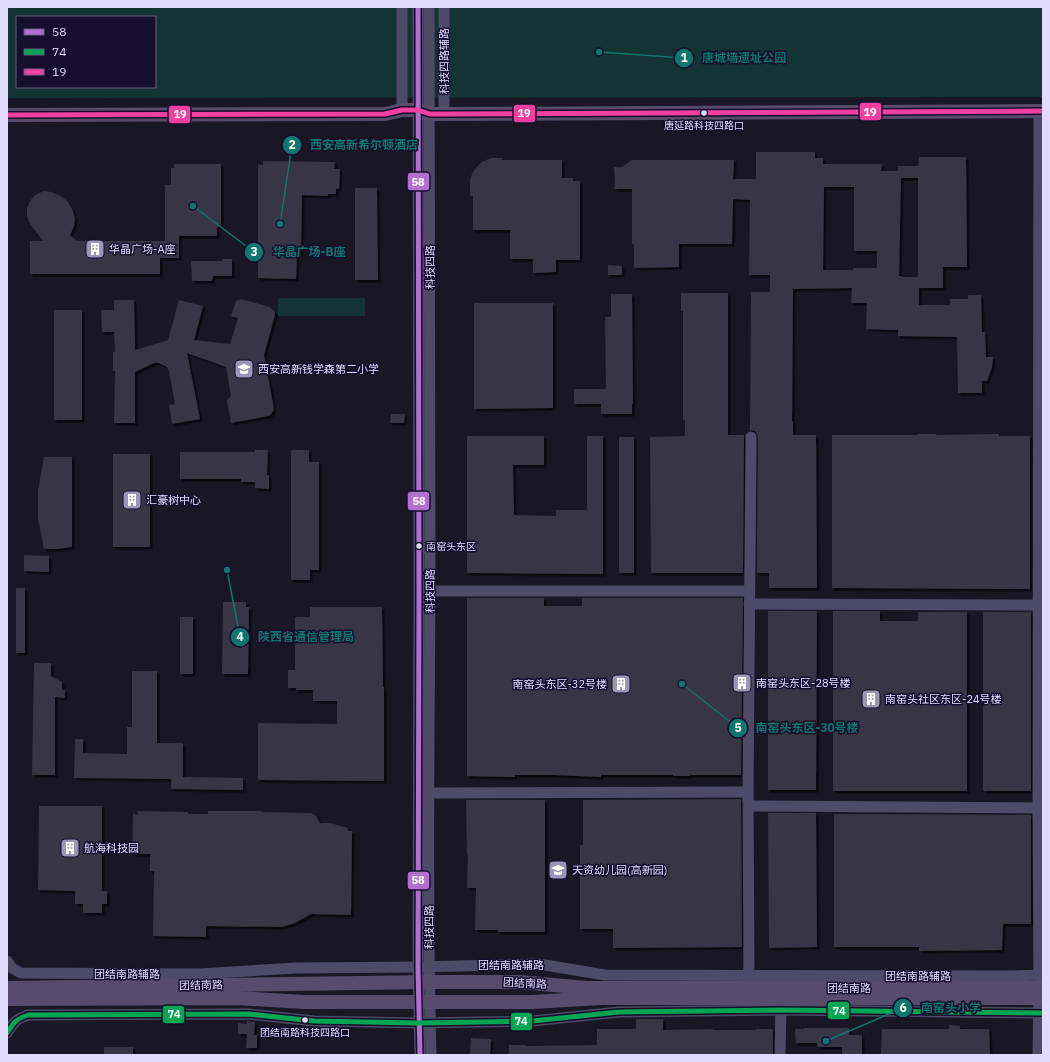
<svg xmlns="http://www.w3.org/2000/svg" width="1050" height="1062" font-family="'IBM Plex Sans','Noto Sans SC',sans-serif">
<defs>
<filter id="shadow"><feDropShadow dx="2.5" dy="2.5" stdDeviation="0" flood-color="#0009"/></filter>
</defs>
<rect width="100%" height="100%" fill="#191626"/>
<g fill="#133335" fill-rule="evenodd">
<path d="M7,7H1043V97L7,98ZM17,17H155V87H17Z"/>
<rect x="278" y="298" width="87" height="18"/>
</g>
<g fill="#393447" fill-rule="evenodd" filter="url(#shadow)">
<path d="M756,152H815V158H823V164H882L881,171H898V166H918L919,157H966L967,267H943V288H919V305H950V299H968V295H981L982,332H985L986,357H993L992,367L987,381H982V393H958L957,337L898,336V330L866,329L867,303H851L852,288L793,289L792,421H793V435H816L817,588H769V573H757L758,437L757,434L755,431L750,430L751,292H770V275H749L750,200L733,199L732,244H679V267L634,268V244H632V189H614L615,182L614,167H622L632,160H734L733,179H756ZM901,178H918V277H902V276H899ZM824,187H854V251H877V268H853V270H823Z"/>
<path d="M491,158H502V160H562V178H573V181H580V260H556V272L533,273V259H510V230H473V196H470V180L472,174L475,169L482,162Z"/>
<path d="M263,161L335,162L334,169H340L339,189H336V194H328V196L302,195L301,253H297L296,279L258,278V165H263Z"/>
<path d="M174,164H221V227H217V236H179V258H160V274H30V241H43L33,228L29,222L27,215V208L29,203L33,197L37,194L44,191L51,192L59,195L67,201L72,208L75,219L74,226L70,235L77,241H165V185H171V168H174Z"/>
<path d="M355,188H377L378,280H355Z"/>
<path d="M222,259H232V276H213L212,281H192L191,261H222Z"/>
<path d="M608,265L622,266V275H608Z"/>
<path d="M681,293H728V435H744L743,573H651L650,437L685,436V420H683V311H681Z"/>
<path d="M611,294H632L633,404H632V414H601V404H574V389H606L605,317H611Z"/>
<path d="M241,299L270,307L275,312V315L264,355L274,409L273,411L271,414L268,416L231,423L227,400L231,396L226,367L187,353L200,419L172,424L169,405L175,404L169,371L167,367L159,363H154L135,372V423H114L115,371H113V352H115L114,332H102L101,310H114V300H134L135,350L168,340L179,300L203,306L194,340L230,344L238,318L231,316L236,301Z"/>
<path d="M474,303H553V408L474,409Z"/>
<rect x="54" y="310" width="28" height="110"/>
<path d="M391,414H405L404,423H390Z"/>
<path d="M918,434H936V435L999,434V436H1030V589L832,588V435H918Z"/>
<path d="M467,436H544V465H513L514,515L556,516V510H587V436H603V574L467,573Z"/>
<rect x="619" y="437" width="15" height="136"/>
<path d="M255,450H268L267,475H269V489L255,488V482H241V479H180V452H255Z"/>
<path d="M291,450H309V462H319V570H310V580H291Z"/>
<rect x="113" y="454" width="37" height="93"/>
<path d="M44,457H72V547L58,549H44L39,523H38V490Z"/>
<path d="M24,555L49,556V572L24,571Z"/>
<rect x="16" y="588" width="9" height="65"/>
<path d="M467,598H544V606H582V598H743L741,775H690V776H673V775H601V777L554,775H515V777L467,776Z"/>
<path d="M223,602H246V607H249L248,674H222Z"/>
<path d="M310,607H382L383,687H384V781L258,780V723L337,724V701H313V690H296V688H288V670H295V617H310Z"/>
<path d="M768,611H817L816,790H768Z"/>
<path d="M833,611H880V621H918V612H967V791H833Z"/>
<rect x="983" y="612" width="48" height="179"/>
<rect x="180" y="617" width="13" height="57"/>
<path d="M34,663H51V676L62,682V690H65V698L55,697V775H32Z"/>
<path d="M132,671H157V743H183V777L243,778V790L171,789V779L74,778L75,739H83V753L127,754V727H132Z"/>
<path d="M741,799L742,947L613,948V929H580V845H583V800Z"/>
<path d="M466,800H545V932H498V930H475L476,888H467L468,855H467Z"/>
<path d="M39,806H102V891H107V904H102V913H83V904H75V891L38,890Z"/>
<path d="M138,811L188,812V814H208V811H262V812L311,813L316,816L320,823H330L348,828V831H352L351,915L311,914L295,923L282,927L206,926V937L153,936L154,871H150V854H132L133,814L138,815Z"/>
<path d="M768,813H816L817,947L769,948Z"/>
<path d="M834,814L1031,815V924H1003L1002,950L919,951V947H834Z"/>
<path d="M636,1019H663V1030L713,1029V1030H756V1029H773V1055H509V1045H526V1046L597,1045V1029H636Z"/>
<path d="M247,1021L255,1022L254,1035H257V1048H246L247,1034H238V1023L247,1024Z"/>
<path d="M949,1025L960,1026V1029H989L990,1055H881L882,1029H949Z"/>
<path d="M804,1028H849V1035H862V1055H842V1047H817V1043H796L795,1029H804Z"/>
<path d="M471,1038L491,1039L490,1055H470Z"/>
<rect x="104" y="1047" width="29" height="8"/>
</g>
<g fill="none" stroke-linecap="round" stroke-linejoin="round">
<g stroke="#4d4b67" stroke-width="11">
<path d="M402,7V110"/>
<path d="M418,7L419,594L418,967L420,1055"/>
<path d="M429,7C430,202 430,397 430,592C429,746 427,901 431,1055"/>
<path d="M444,114V7"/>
<path d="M430,591H749"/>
<path d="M749,604L1038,605"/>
<path d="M428,793L748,792"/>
<path d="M749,806L1038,808"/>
<path d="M7,961L12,968L21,973L199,974L296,968L418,967L539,964L605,975L1008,976L1043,975"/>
<path d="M749,983L748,792L751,437"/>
<path d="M7,1033C14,1022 16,1019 28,1015L248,1014L314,1021L419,1023L532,1021L619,1012L781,1010L1043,1013"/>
<path d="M780,1055L781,1004"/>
<path d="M1038,1055L1039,988L1038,808L1039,111"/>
</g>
<g stroke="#574c6b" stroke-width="14">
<path d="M7,115L385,114L402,110H418L430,114H444L1043,111"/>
<path d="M7,988L430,982H520L587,988H1043"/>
<path d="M7,999L237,998L304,1002H532L601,998H1043"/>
</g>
<g stroke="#150f2d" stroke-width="8">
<path id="bus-1" d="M418,7L419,594L418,967L420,1055"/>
</g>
<g stroke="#150f2d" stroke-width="8">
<path id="bus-2" d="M7,1033C14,1022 16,1019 28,1015L248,1014L314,1021L419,1023L532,1021L619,1012L781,1010L1043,1013"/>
</g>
<g stroke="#150f2d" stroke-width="8">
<path id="bus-3" d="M7,115L385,114L402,110H418L430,114H444L1043,111"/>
</g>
<use href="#bus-1" stroke="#b36fd0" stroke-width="5"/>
<use href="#bus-2" stroke="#00a651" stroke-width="5"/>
<use href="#bus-3" stroke="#f240a1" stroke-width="5"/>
</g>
<defs>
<g id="building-square" transform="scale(1)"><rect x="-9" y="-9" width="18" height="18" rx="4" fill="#9b96b3" stroke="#150f2d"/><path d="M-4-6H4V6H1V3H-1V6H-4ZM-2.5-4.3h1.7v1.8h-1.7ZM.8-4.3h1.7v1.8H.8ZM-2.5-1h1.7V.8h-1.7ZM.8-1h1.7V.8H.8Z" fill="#fff"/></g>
<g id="school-square" transform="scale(1)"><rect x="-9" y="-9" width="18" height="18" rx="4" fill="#9b96b3" stroke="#150f2d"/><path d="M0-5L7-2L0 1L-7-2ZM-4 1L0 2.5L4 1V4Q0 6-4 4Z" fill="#fff"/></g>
</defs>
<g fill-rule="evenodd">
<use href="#building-square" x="95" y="249"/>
<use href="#school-square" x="244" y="369"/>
<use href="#building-square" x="132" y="500"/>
<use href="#building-square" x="742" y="683"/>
<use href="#building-square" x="621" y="684"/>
<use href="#building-square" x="871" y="699"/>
<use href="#building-square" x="70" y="848"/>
<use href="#school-square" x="558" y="870"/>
</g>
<g fill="#e1dbff" stroke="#150f2d" stroke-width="1.5">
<circle cx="704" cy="113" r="3.5"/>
<circle cx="419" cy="546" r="3.5"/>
<circle cx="305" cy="1020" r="3.5"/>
</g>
<g text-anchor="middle" stroke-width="3" stroke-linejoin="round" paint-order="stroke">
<g font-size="10" fill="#e1dbff" stroke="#150f2d">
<text x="704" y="129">唐延路科技四路口</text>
<text x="426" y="550" text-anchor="start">南窑头东区</text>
<text x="305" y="1036">团结南路科技四路口</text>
</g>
<g font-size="11" fill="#e1dbff" stroke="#150f2d">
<text transform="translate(444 61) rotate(-90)" y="4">科技四路辅路</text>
<text transform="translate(430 267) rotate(-90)" y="4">科技四路</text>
<text transform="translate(430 591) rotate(-90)" y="4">科技四路</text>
<text transform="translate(429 927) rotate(-90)" y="4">科技四路</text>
<text x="511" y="969">团结南路辅路</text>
<text x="127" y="978">团结南路辅路</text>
<text x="918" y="980">团结南路辅路</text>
<text transform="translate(525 983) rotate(3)" y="4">团结南路</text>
<text transform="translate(201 985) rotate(-1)" y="4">团结南路</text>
<text x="849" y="992">团结南路</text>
</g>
<g font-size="11" fill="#e1dbff" stroke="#150f2d" text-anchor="start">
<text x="109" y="253">华晶广场-A座</text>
<text x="258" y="373">西安高新钱学森第二小学</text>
<text x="146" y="504">汇豪树中心</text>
<text x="756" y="687">南窑头东区-28号楼</text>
<text x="607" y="688" text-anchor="end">南窑头东区-32号楼</text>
<text x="885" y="703">南窑头社区东区-24号楼</text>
<text x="84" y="852">航海科技园</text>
<text x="572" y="874">天资幼儿园(高新园)</text>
</g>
</g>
<path fill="none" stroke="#0f766e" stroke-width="1.5" d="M599 52L684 58M280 224L292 145M193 206L254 252M227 570L240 637M682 684L738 728M826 1041L903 1008"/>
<g fill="#0f766e" stroke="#150f2d" stroke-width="1.5">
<circle cx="599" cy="52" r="4"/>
<circle cx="280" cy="224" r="4"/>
<circle cx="193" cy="206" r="4"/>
<circle cx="227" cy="570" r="4"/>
<circle cx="682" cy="684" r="4"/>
<circle cx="826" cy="1041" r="4"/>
<circle cx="684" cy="58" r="10"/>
<circle cx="292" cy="145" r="10"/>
<circle cx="254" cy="252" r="10"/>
<circle cx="240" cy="637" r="10"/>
<circle cx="738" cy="728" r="10"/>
<circle cx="903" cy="1008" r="10"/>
</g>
<g font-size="12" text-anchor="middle" font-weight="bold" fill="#fff">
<text x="684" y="62">1</text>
<text x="292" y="149">2</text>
<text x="254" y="256">3</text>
<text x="240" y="641">4</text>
<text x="738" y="732">5</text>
<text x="903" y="1012">6</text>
</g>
<g font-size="12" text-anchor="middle" font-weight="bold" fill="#0f766e" stroke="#150f2d" stroke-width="3" stroke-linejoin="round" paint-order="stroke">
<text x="744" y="62">唐城墙遗址公园</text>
<text x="364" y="149">西安高新希尔顿酒店</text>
<text x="309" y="256">华晶广场-B座</text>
<text x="306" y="641">陕西省通信管理局</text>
<text x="807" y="732">南窑头东区-30号楼</text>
<text x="951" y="1012">南窑头小学</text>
</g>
<g stroke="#150f2d" stroke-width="1.5">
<rect x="859" y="102" width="23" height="19" rx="4" fill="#f240a1"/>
<rect x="513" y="104" width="23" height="19" rx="4" fill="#f240a1"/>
<rect x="168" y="105" width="23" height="19" rx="4" fill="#f240a1"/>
<rect x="407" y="172" width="23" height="19" rx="4" fill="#b36fd0"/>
<rect x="407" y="491" width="23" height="20" rx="4" fill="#b36fd0"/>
<rect x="407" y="871" width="23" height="19" rx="4" fill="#b36fd0"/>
<rect x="827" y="1001" width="23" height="19" rx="4" fill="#00a651"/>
<rect x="162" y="1005" width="23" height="19" rx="4" fill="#00a651"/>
<rect x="510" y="1012" width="23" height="19" rx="4" fill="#00a651"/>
</g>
<g font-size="11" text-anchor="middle" font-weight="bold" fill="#fff">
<text x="870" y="116">19</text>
<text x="524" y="117">19</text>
<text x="180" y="118">19</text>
<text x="418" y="186">58</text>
<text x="419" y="505">58</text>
<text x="418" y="884">58</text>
<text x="839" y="1015">74</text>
<text x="174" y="1018">74</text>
<text x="521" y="1025">74</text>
</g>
<rect width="1050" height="1062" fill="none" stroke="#e1dbff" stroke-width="16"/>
<rect x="16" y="16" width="140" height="72" fill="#150f2d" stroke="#676181"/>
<rect x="24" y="29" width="20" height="6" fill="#b36fd0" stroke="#676181"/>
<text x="52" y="36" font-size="12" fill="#e1dbff">58</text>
<rect x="24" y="49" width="20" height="6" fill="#00a651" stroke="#676181"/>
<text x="52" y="56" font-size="12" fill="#e1dbff">74</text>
<rect x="24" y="69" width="20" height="6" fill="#f240a1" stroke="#676181"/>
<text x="52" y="76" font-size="12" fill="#e1dbff">19</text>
</svg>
